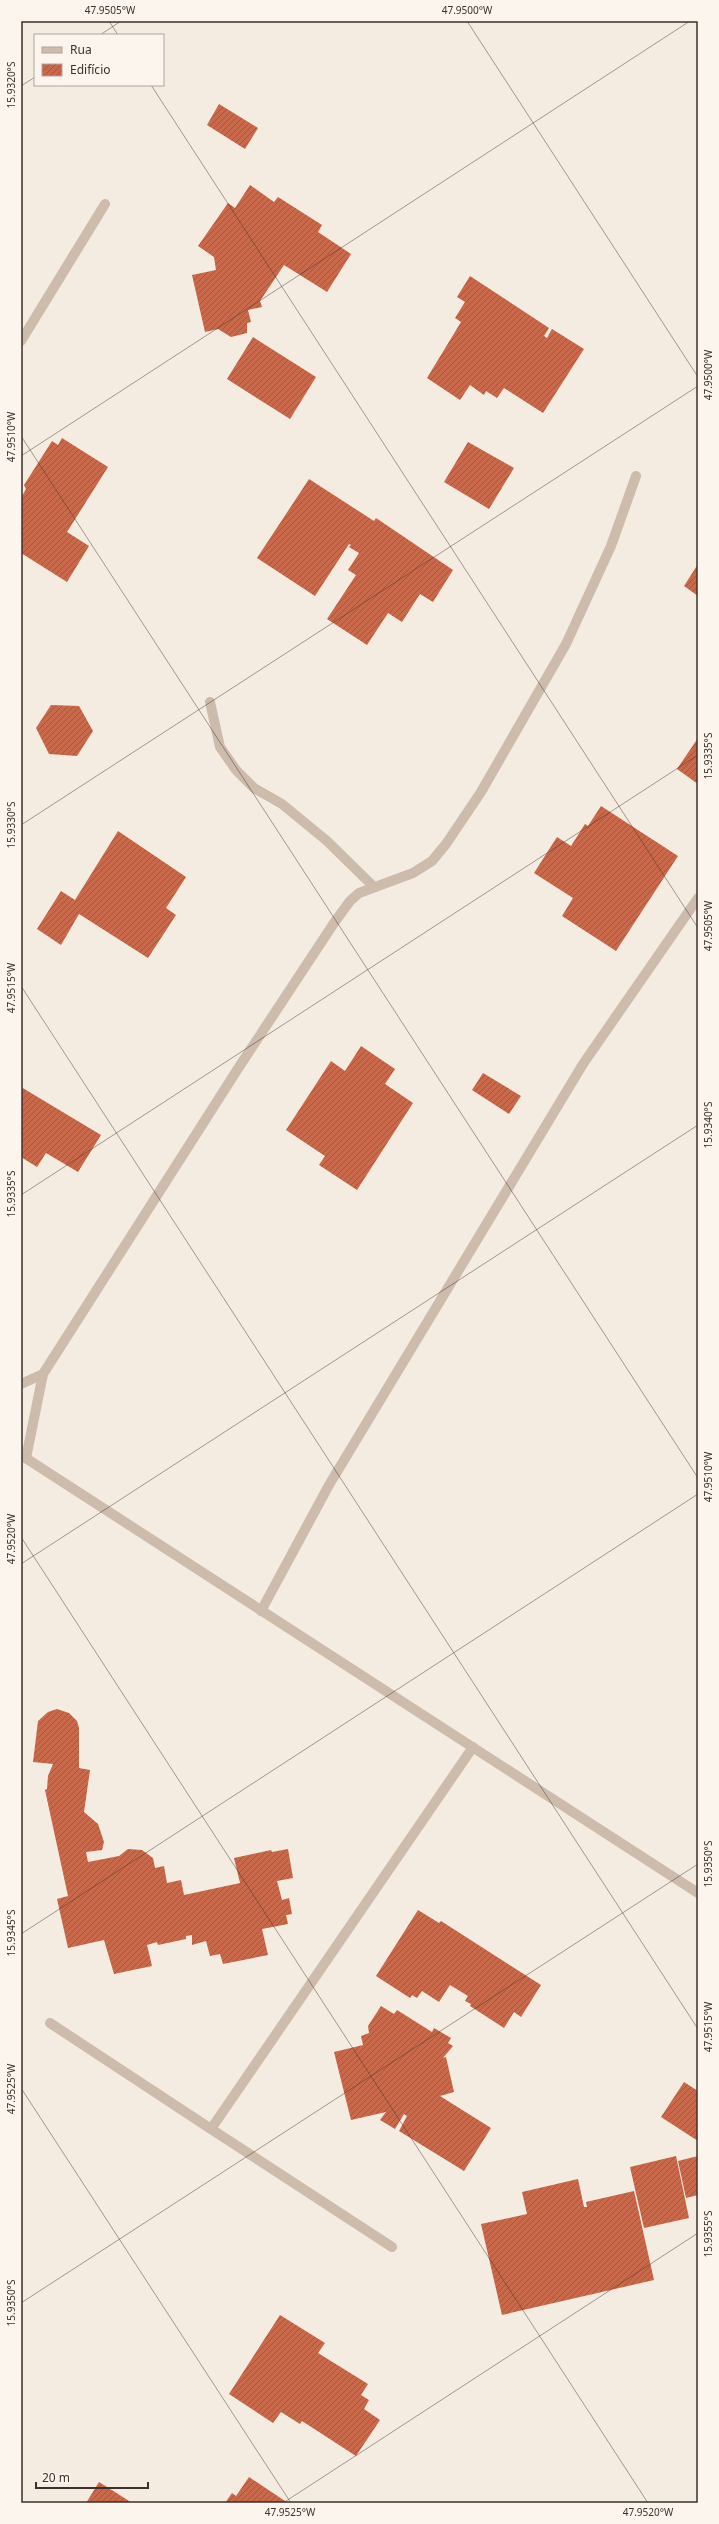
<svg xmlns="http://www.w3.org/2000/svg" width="719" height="2524" font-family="'Noto Sans',sans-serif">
<defs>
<pattern id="building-hatch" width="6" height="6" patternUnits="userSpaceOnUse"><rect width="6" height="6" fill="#c8694b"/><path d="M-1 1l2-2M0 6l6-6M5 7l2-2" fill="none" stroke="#a4573f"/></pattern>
</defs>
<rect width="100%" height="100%" fill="#f4ebe1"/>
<g fill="url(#building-hatch)">
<path d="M219,104L258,128L245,149L207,125Z"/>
<path d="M250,185L274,202L278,197L322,225L318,232L351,254L327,292L284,265L260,301L262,307L248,310L251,322L247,323V333L231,337L218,329L205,332L192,275L216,270L214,257L198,246L228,203L235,208Z"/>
<path d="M470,276L549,328L544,336L547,338L552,329L584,349L543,413L504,388L497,398L486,391L484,395L470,385L460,400L427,378L461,322L455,318L465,302L457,297Z"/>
<path d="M253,337L316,377L290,419L227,379Z"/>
<path d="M62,438L108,467L67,532L89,546L67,582L21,553V498L26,489L24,485L52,441L58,445Z"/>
<path d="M468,442L514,468L489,509L444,482Z"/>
<path d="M309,479L374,521L376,518L453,570L433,602L420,594L402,622L388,613L367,645L327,619L356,575L348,570L359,553L349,547L351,545L349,544L315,596L257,558Z"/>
<path d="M698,564V596L684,586Z"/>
<path d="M51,705L79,706L93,731L77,756L49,754L36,728Z"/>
<path d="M698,738V784L677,769Z"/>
<path d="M601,806L678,856L616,951L562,916L573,898L534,873L557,837L571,846L585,824L588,826Z"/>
<path d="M118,831L186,877L166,908L176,915L148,958L79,914L61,945L37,929L61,891L75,900Z"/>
<path d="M361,1046L395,1069L385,1084L413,1103L357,1190L319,1165L325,1156L286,1130L331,1061L345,1071Z"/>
<path d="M483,1073L521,1096L509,1114L472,1090Z"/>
<path d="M21,1087L101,1135L78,1172L46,1153L37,1167L21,1157Z"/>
<path d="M57,1709L69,1713L77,1721L79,1728V1768L90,1770L84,1812L98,1824L104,1842L102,1850L86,1852L88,1862L119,1856L128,1849L142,1850L153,1858L155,1868L164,1866L167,1883L181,1880L184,1895L240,1883L234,1858L271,1850L272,1852L288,1849L293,1878L277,1881L282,1900L289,1898L292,1914L286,1915L288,1924L262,1929L268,1955L223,1964L220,1954L210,1956L206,1941L192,1945V1935L186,1936V1939L158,1945L157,1942L147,1945L152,1966L114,1974L104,1940L68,1948L57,1899L68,1896L45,1790L47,1789L48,1776L53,1764L33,1762L38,1721L48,1712Z"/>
<path d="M418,1910L439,1923L441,1921L541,1985L521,2017L514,2012L504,2028L470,2006L471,2004L465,2001L468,1996L450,1985L439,2002L422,1991L417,1998L412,1995L410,1998L376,1976Z"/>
<path d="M381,2006L394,2014L397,2010L432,2032L434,2028L451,2038L448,2043L453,2046L443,2058L446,2057L454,2092L440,2096L491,2128L464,2171L399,2131L407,2116L404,2114L395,2129L380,2120L386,2112L351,2120L334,2052L363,2045L361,2036L369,2033L368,2026Z"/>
<path d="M684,2082L698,2091V2141L661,2117Z"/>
<path d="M676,2156L689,2218L644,2228L630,2167Z"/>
<path d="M698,2156V2195L686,2198L678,2161Z"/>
<path d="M578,2179L584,2207H587L586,2202L634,2191L654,2280L502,2315L481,2224L527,2214L522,2192Z"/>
<path d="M280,2315L325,2343L318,2353L368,2384L361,2395L369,2400L364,2409L380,2420L356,2456L302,2421L300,2424L281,2412L273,2423L229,2394Z"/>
<path d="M249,2477L288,2503H225L232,2493L236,2496Z"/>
<path d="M99,2482L126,2499L132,2503H86Z"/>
</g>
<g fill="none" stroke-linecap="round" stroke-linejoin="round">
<g stroke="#cdbbac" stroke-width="10">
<path d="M21,341L105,204"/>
<path d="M210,702L220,747L236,770L254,788L282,804L327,841L374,887"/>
<path d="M21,1384L43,1374"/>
<path d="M26,1458L43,1374L239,1067L334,923L350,901L359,893L413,873L432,861L446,844L481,792L566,644L611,546L636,476"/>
<path d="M261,1611L329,1485L583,1064L698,898"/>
<path d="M50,2023L211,2129"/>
<path d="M392,2247L211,2129L473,1747"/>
</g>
<path stroke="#cdbbac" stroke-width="10" d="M21,1455L698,1893"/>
</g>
<path fill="none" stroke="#3b302b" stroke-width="1" stroke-opacity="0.45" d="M109,21L118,35M467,21L698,377M100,35L121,21M151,85L698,928M21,86L35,77M21,436L698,1478M21,456L690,21M21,825L698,386M21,986L698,2029M21,1195L698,755M21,1537L648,2503M21,1564L698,1125M21,1934L698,1494M21,2088L291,2503M21,2303L698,1864M283,2503L698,2233"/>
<rect width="719" height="2524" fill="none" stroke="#fbf5ee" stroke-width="44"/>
<rect x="34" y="34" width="130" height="52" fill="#fbf5ee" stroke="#aea6a0"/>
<rect x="42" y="47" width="20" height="6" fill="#cdbbac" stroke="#aea6a0"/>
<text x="70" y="54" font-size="12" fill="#3b302b">Rua</text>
<rect x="42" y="64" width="20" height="12" fill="url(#building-hatch)" stroke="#aea6a0"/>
<text x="70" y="74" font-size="12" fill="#3b302b">Edifício</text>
<path d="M36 2482v6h112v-6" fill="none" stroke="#3b302b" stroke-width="2"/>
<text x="42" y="2482" font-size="12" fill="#3b302b" stroke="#fbf5ee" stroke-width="3" paint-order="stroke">20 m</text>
<rect x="22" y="22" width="675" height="2480" fill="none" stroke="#3b302b" stroke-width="1.5"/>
<g font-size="10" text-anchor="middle" fill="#3b302b">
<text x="110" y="14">47.9505°W</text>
<text x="467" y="14">47.9500°W</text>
<text transform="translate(11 85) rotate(-90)" y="4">15.9320°S</text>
<text transform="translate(708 375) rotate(-90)" y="4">47.9500°W</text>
<text transform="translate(11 437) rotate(-90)" y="4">47.9510°W</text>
<text transform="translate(708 756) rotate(-90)" y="4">15.9335°S</text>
<text transform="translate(11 825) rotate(-90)" y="4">15.9330°S</text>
<text transform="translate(708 926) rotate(-90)" y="4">47.9505°W</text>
<text transform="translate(11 988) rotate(-90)" y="4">47.9515°W</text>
<text transform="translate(708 1125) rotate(-90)" y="4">15.9340°S</text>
<text transform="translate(11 1194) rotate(-90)" y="4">15.9335°S</text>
<text transform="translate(708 1477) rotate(-90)" y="4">47.9510°W</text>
<text transform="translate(11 1539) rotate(-90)" y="4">47.9520°W</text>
<text transform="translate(708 1864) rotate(-90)" y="4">15.9350°S</text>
<text transform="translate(11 1933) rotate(-90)" y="4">15.9345°S</text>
<text transform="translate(708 2027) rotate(-90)" y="4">47.9515°W</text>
<text transform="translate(11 2089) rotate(-90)" y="4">47.9525°W</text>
<text transform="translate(708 2234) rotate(-90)" y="4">15.9355°S</text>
<text transform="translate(11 2303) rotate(-90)" y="4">15.9350°S</text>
<text x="290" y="2516">47.9525°W</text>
<text x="648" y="2516">47.9520°W</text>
</g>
</svg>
